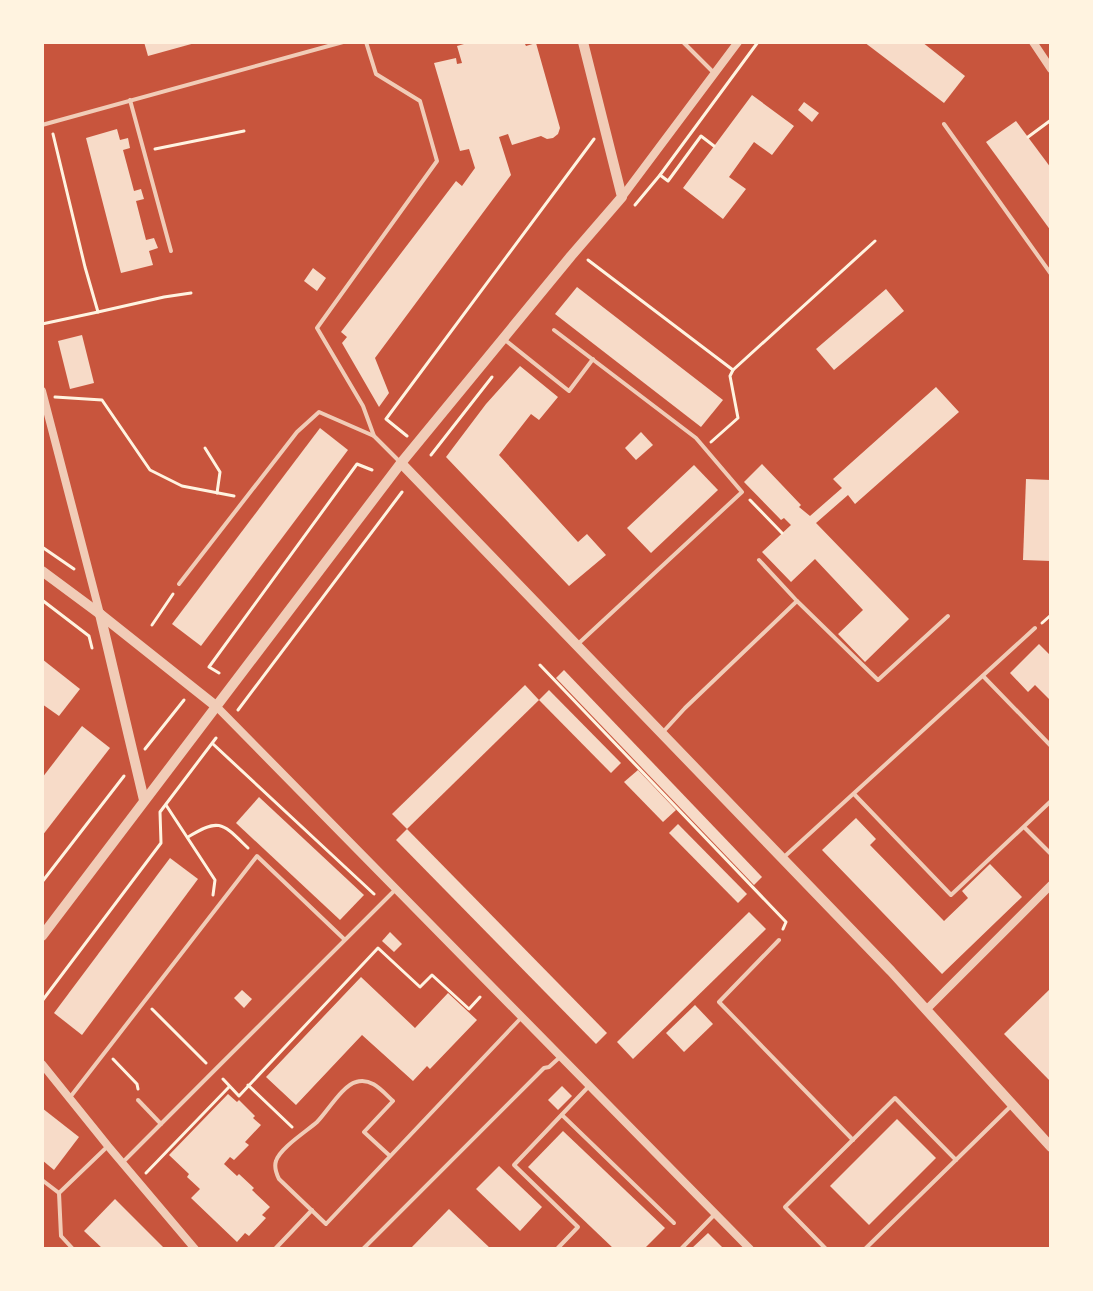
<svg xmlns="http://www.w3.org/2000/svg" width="1093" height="1291" font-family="'Work Sans',sans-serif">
<rect width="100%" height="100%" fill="#c8553d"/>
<g fill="#f7dbc8">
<path d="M144,42H195V43L148,56Z"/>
<path d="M471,42H524L526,46L536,43L560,128L558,134L553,138L547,139L541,136L512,145L508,134L499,137L511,175L375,358L389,393L379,407L342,343L347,337L341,332L456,181L462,186L475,168L469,149L460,151L434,63L456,58L457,64L462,63L457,46Z"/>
<path d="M864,42H922L965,76L944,103Z"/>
<path d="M752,95L794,126L772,155L754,142L729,177L746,189L723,219L683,188Z"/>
<path d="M804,102L819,113L812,122L798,110Z"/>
<path d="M1016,121L1051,168V231L986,142Z"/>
<path d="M117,129L120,140L128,138L130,148L123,150L134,191L141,189L144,199L136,201L146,240L154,238L158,248L149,251L153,265L121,273L86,138Z"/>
<path d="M313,268L326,278L317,291L304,281Z"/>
<path d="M577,287L723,400L701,427L555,314Z"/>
<path d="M886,289L904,311L834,370L816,349Z"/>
<path d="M82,335L94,383L70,389L58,341Z"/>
<path d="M520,366L558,397L539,420L531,414L499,455L578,542L587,534L606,555L569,586L446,457L486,404Z"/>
<path d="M936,387L959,412L855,504L848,495L816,523L909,619L865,662L838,634L863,610L815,559L791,582L762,552L791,525L784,518L781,520L744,482L762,464L801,505L799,507L810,516L842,488L833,479Z"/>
<path d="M320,428L348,450L201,646L172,624Z"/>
<path d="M641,432L653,445L636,460L625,448Z"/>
<path d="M694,465L718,490L651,553L627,528Z"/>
<path d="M1026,479L1051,480V561L1023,560Z"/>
<path d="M1039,644L1051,656V701L1035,685L1028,692L1010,673Z"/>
<path d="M42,659L80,689L59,716L42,704Z"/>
<path d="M564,670L762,877L754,885L556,678Z"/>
<path d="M525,685L539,700L407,829L392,814Z"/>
<path d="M549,690L621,763L611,773L539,700Z"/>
<path d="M82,726L110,748L42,836V778Z"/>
<path d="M638,770L676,810L663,822L624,782Z"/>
<path d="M259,797L364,895L340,920L236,823Z"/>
<path d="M856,818L876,839L870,845L944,921L968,898L962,891L990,864L1022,897L942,974L822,850Z"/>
<path d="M678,824L747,894L738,903L669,833Z"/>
<path d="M407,829L607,1033L596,1044L396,840Z"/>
<path d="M170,858L198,879L82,1035L54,1013Z"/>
<path d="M749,912L766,929L633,1059L617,1042Z"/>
<path d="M390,932L402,944L394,952L382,941Z"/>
<path d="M361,977L415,1028L448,993L477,1020L430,1069L427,1066L413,1081L362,1035L296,1105L266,1077Z"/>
<path d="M1051,988V1082L1004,1034Z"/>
<path d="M242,990L252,999L244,1008L234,998Z"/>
<path d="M695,1005L713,1024L684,1052L666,1033Z"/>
<path d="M562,1086L572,1096L558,1110L548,1100Z"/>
<path d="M228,1094L237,1102L239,1100L255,1116L253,1118L261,1125L245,1142L249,1145L234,1160L230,1157L224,1164L237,1176L239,1174L254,1188L252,1190L270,1207L262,1215L266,1218L249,1236L245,1233L237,1242L191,1198L200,1189L187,1177L189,1174L169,1155Z"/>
<path d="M42,1108L79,1137L54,1170L42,1160Z"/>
<path d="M897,1119L936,1158L869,1225L830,1186Z"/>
<path d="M563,1131L665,1228L644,1249H614L528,1167Z"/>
<path d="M499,1166L542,1207L520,1231L476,1189Z"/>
<path d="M115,1199L165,1249H103L84,1231Z"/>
<path d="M449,1209L491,1249H410Z"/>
<path d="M708,1233L724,1249H691Z"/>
</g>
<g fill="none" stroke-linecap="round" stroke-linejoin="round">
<g stroke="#fff3e0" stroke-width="3">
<path d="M1028,137L1051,120"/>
<path d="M155,149L244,131"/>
<path d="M660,175L668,181L701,136L714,146"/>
<path d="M635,205L660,175L758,42"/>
<path d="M588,260L733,370L730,376L738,418L711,442"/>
<path d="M98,312L164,297L191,293"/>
<path d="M42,324L98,312L85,267L53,134"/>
<path d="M733,370L875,241"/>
<path d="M55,397L102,400L150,470L182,486L234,496"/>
<path d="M407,436L386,419L594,139"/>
<path d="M205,448L220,472L217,493"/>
<path d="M431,455L492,377"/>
<path d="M750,500L782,533"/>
<path d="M42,547L74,569"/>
<path d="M42,600L89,636L92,648"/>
<path d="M1042,623L1051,615"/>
<path d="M152,625L173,594"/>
<path d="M540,665L786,922L783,929"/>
<path d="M219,673L209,667L357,464L372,470"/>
<path d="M238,710L402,492"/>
<path d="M213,744L374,894"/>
<path d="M145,749L184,700"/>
<path d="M166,805L215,880L213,895"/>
<path d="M188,837C220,817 223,824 248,848"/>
<path d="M42,882L124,776"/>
<path d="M42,1001L161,843L160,812L216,738"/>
<path d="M152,1009L206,1063"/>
<path d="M113,1059L137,1084L138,1089"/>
<path d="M223,1079L239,1096L378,948L420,987L432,975L469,1009L480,997"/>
<path d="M248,1085L292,1127"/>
<path d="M146,1173L229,1087"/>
</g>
<g stroke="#f1ccb7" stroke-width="4">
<path d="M366,42L376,74L420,101L437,161L317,328L363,406L374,436L401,463"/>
<path d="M683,42L713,72"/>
<path d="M130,100L171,251"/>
<path d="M944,124L1051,274"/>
<path d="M42,125L343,42"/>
<path d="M554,330L696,438L742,492L579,643"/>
<path d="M505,340L569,391L593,359"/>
<path d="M179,584L297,432L319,412L374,436"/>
<path d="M797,601L878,680L948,616"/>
<path d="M983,676L1051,746"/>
<path d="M663,732L685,708L797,601L759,560"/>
<path d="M854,794L951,895L1051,801"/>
<path d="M1025,828L1051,854"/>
<path d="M784,857L1035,628"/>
<path d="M779,940L719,1002L853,1140"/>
<path d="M71,1096L257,856L344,939"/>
<path d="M138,1100L161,1124"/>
<path d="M562,1115L674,1223"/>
<path d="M390,1156L364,1132L393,1101C383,1092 372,1077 356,1082C343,1085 327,1112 317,1122C307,1131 280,1148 276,1161C274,1167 276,1173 279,1179L326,1224L520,1019"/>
<path d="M123,1162C214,1071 304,980 396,889"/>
<path d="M42,1180L59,1193"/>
<path d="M73,1249L61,1236L59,1193L108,1146"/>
<path d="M275,1249L312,1210"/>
<path d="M363,1249L544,1068L549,1067L560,1057"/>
<path d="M557,1249L578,1227L514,1165L589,1086"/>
<path d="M681,1249L715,1214"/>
<path d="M826,1249L785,1207L895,1098L956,1160"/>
<path d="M865,1249L1012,1105"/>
</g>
<g stroke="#f1ccb7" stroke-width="8">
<path d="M1033,42L1051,69"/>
<path d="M622,197L738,42"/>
<path d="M42,391L100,614"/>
<path d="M217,707L750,1249"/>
<path d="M926,1010L1051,885"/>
<path d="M42,1064L108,1146L195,1249"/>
</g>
<g stroke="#f1ccb7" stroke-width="10">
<path d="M401,463L891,971L1051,1147"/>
<path d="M42,571L100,614L217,707"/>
<path d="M100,614L144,800"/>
<path d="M42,936L401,463L571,256L622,197L583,42"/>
</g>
</g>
<rect width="1093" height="1291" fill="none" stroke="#fff3e0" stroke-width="88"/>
</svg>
